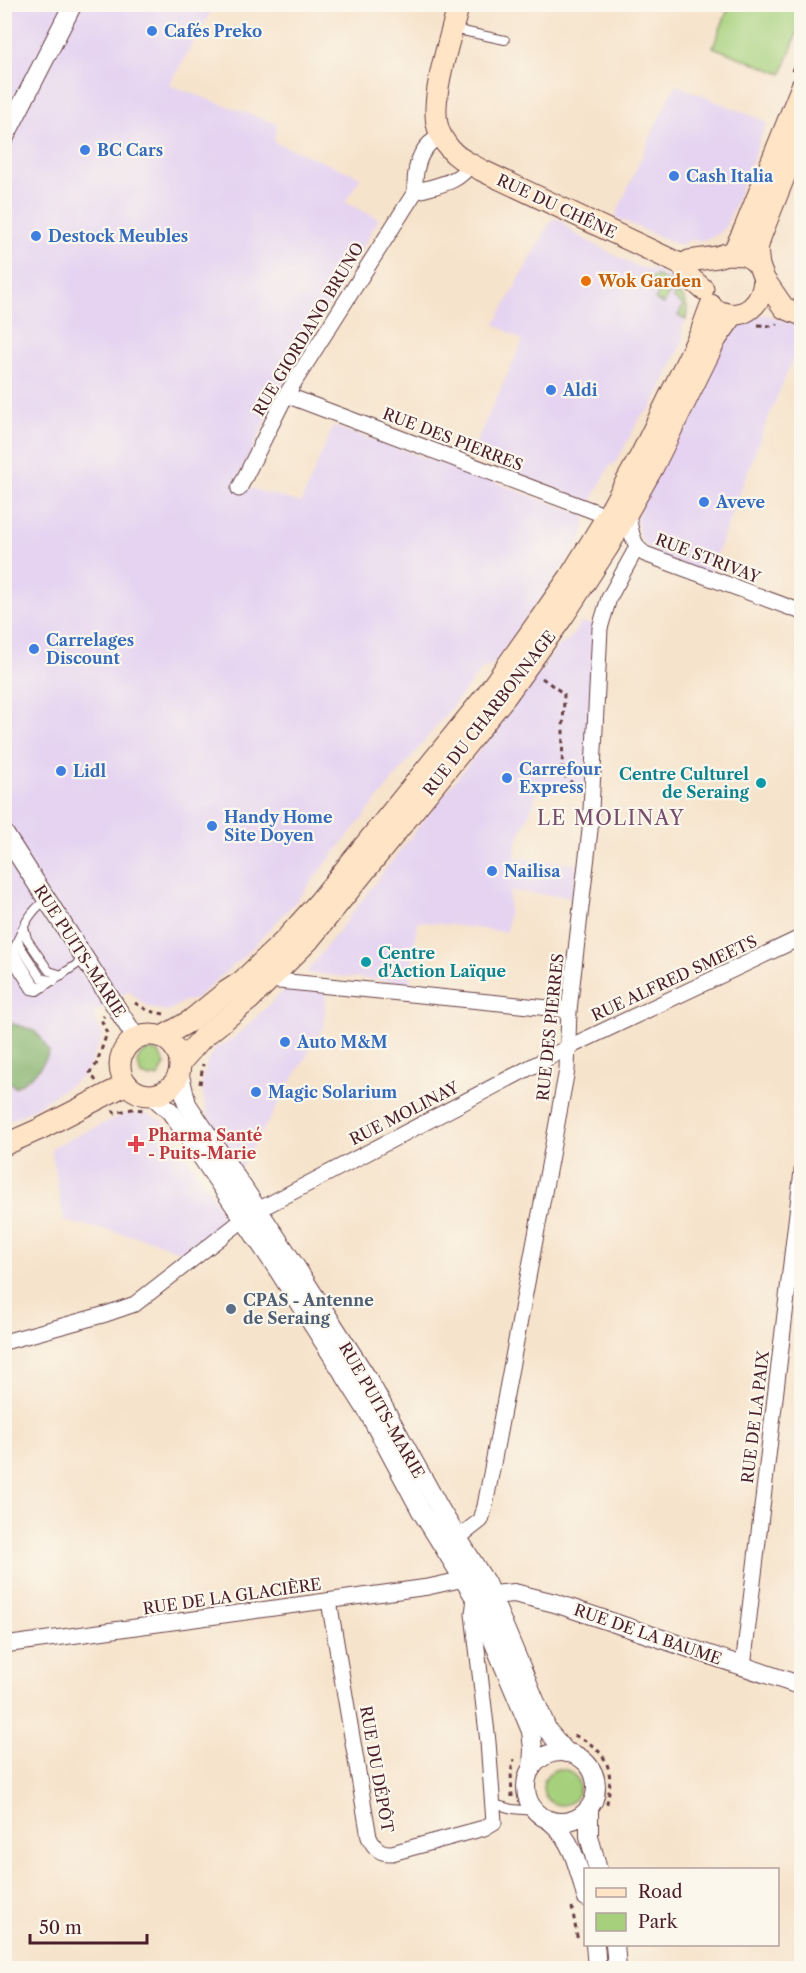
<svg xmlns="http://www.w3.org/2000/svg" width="806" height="1973" font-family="'Libre Caslon Text',serif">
<rect width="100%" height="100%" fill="#fbf7ec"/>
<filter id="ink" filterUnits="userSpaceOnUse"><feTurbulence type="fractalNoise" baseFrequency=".0167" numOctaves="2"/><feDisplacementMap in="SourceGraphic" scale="12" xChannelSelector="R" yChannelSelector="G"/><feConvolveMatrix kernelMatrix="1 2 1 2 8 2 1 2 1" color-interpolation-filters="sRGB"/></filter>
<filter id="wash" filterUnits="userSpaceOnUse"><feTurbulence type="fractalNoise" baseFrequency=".008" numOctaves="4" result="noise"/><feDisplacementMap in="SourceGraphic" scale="24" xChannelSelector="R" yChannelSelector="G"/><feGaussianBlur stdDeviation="1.35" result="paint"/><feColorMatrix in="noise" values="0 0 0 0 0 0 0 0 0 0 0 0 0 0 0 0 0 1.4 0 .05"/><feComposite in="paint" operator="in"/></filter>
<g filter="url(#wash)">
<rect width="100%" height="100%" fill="#f6e3cb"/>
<g fill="#e5d3f1">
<path d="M4,5H215L169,85L277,124L274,142L361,177L345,202L379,219L286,379L236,484L301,503L333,426L462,470L586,516L584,534L541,600H539L520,626L521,628L495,664L482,669L297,900L246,954L194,1000L184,1001L172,1009L166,1011L148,1007L129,991L93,1014L103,1035L85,1075L30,1111L5,1123Z"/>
<path d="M676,85L767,122L726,226L717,235L702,240H689L680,246L615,217L657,122Z"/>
<path d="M552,219H559L575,234L637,267L656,270L672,277L668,288L682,295L688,309L687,318L682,328L683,341L651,409L641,416L616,462L610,466L591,502L470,455L523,341L495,324Z"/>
<path d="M758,315H767L801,327V340L764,428L709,574L665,559L646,546L639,536L636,517L725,333Z"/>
<path d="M581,623L595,624L586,794L538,782L535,800L516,844L515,858L578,864L571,897L510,891L507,932L417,921L410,983L306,973L398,853L511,710L558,646L569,640Z"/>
<path d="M286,988L326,992L324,1026L238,1173L207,1125L208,1116L203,1096L202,1082L207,1062L214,1050L219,1045L221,1047L243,1030Z"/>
<path d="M145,1113L163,1121L219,1205L222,1215L218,1227L184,1253L151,1240L64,1221L51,1148L122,1115Z"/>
</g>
<g fill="#a6d07c" stroke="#787854" stroke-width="1.5">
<path d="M730,4L801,5V22L782,74L713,47Z"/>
<path d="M657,276L670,282L667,289L683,297L687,307L686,320L678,316L683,305L673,298L675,294L669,292L664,304L655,300L660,290L649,285L653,277Z"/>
<path d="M150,1050L159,1053L165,1064L159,1076L150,1078L142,1075L137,1062L141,1054Z"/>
<circle cx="561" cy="1787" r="18"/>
</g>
<path fill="#84b26c" stroke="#67684c" stroke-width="1.5" d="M5,1022C31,1029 36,1026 49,1052C42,1069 30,1079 15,1087L5,1077Z"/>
</g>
<g filter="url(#ink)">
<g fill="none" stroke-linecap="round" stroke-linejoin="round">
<g stroke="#643c43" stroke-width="10">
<g id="service">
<path d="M453,29L505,40"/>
<path d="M47,899C25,915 21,933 11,957L13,962L31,990L37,991L85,959"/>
<path d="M24,927L27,939L49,971L62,975"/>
<path d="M18,939L20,946L41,978L54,981"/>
<path d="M4,946L11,957"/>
<path d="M14,951L35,985L44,987"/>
<path d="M494,1804L512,1809L534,1811"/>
</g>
</g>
<g stroke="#643c43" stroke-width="17">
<g id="minor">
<path d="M415,192C435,185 459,184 470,164"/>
<path d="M286,395L596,512L606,518"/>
<path d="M239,489L286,395L415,192C414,169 419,146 441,136"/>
<path d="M628,513C630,527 632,546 645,554L802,612"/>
<path d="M269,980L569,1010"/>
<path d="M258,1210L567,1048L802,937"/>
<path d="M4,1342L106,1314L135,1304L244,1219"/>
<path d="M458,1538L481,1520L485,1506L567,1070L569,1010L590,830L600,628L609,598L637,547"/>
<path d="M329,1601L369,1837C374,1848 380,1854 392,1853L484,1828L494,1822L488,1742L473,1614L475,1598"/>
<path d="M4,1645L428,1587L464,1579"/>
<path d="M743,1667L802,1171"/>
</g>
</g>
<g stroke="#643c43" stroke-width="20">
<g id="tertiary">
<path d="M4,139L73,4"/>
<path d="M4,833L136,1038"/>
<path d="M179,1072L187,1104L285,1250L368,1379L443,1514L486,1583L548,1731L567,1753"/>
<path d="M152,1095L170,1111L178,1122L278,1270L369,1414L421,1511L475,1598L531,1731L533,1749L532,1768"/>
<path d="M492,1595L514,1593L555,1603L802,1686"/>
<circle cx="561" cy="1787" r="35"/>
<path d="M589,1809V1836L598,1870"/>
<path d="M550,1821C573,1839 579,1870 586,1897"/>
<path d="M595,1944L597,1968"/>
<path d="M615,1944L617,1968"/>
</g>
</g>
<g stroke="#643c43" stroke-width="23">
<g id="secondary">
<path d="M459,4C451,36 431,93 437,124C439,134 444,142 450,149C458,159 471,164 481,170L682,265L688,276L703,289"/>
<path d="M733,253L745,228L802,86"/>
<path d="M682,265L689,261L717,257L726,254L744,255L752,259L759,266L764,279L784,308L802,315"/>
<path d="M759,266L757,249L761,235L802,132"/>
<path d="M721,312C745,321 763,303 764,279"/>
<circle cx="150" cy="1065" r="30"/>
<path d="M162,1037L190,1021L227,991L241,982L284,941L318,903L487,694L569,578L606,518L641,455L701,332L711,305"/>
<path d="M180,1063L202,1038L250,999L309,940L506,696L562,618L608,547L653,467L716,339L733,315"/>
<path d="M4,1145L40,1129L127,1084"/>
</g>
</g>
<g stroke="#643c43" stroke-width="3" stroke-dasharray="4.5 4.5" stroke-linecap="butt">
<path d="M792,71L802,48"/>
<path d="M758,325L771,326L778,324"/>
<path d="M542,678L564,694L562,771L567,779L578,787"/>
<path d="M135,1003L149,1011L164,1014"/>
<path d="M96,1081L90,1072L96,1065L107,1033L101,1019L104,1016"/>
<path d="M200,1084L203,1064"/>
<path d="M113,1110L115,1113L132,1109L144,1110"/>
<path d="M574,1735C609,1751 615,1770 606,1807"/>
<path d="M512,1797L511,1772L514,1759"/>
<path d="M572,1907L578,1942"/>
</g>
<use href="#service" stroke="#fff" stroke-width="8"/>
<use href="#minor" stroke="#fff" stroke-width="15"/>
<use href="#tertiary" stroke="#fff" stroke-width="18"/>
<use href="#secondary" stroke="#ffe4c6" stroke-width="21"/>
</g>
</g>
<g fill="#3f7fe0" stroke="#fbf7ec" stroke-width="2">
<circle cx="152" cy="31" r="6"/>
<circle cx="85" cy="150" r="6"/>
<circle cx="674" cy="176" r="6"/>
<circle cx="36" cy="236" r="6"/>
<circle cx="551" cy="390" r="6"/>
<circle cx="704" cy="502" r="6"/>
<circle cx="34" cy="649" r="6"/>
<circle cx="61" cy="771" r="6"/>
<circle cx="507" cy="778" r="6"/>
<circle cx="212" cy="826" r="6"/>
<circle cx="492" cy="871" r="6"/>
<circle cx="285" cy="1042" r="6"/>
<circle cx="256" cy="1092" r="6"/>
</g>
<circle fill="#e8710a" stroke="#fbf7ec" stroke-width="2" cx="586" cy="281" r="6"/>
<g fill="#0f9aa8" stroke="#fbf7ec" stroke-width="2">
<circle cx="761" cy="783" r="6"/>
<circle cx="366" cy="962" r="6"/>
</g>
<path fill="#e0444e" stroke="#fbf7ec" stroke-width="2" d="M133 1135h6v6h6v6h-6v6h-6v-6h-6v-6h6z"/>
<circle fill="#5c6f8a" stroke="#fbf7ec" stroke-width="2" cx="231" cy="1309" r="6"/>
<g text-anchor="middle" stroke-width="4.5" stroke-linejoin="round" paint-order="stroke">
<g font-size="16" font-weight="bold" fill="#366cbe" stroke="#fbf7ec" text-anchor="start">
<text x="164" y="37">Cafés Preko</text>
<text x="97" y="156">BC Cars</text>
<text x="686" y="182">Cash Italia</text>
<text x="48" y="242">Destock Meubles</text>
<text x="563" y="396">Aldi</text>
<text x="716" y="508">Aveve</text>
<text x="46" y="646">Carrelages<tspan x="46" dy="18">Discount</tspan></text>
<text x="519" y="775">Carrefour<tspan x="519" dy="18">Express</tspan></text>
<text x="73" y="777">Lidl</text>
<text x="224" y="823">Handy Home<tspan x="224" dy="18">Site Doyen</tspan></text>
<text x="504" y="877">Nailisa</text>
<text x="297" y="1048">Auto M&amp;M</text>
<text x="268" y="1098">Magic Solarium</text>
</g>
<g font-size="16" fill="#4a1f2b" stroke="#fbf7ec">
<text transform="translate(557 206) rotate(25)" y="6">RUE DU CHÊNE</text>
<text transform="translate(308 329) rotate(-59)" y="6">RUE GIORDANO BRUNO</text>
<text transform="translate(453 439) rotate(21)" y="6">RUE DES PIERRES</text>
<text transform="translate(708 558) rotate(21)" y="6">RUE STRIVAY</text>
<text transform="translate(489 713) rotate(-52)" y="6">RUE DU CHARBONNAGE</text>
<text transform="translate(80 951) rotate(57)" y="6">RUE PUITS-MARIE</text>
<text transform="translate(674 978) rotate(-25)" y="6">RUE ALFRED SMEETS</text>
<text transform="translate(550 1027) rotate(-84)" y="6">RUE DES PIERRES</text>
<text transform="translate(404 1113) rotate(-27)" y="6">RUE MOLINAY</text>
<text transform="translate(382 1410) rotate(60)" y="6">RUE PUITS-MARIE</text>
<text transform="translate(755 1417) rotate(-83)" y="6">RUE DE LA PAIX</text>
<text transform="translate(232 1596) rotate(-8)" y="6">RUE DE LA GLACIÈRE</text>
<text transform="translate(648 1634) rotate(19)" y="6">RUE DE LA BAUME</text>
<text transform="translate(377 1769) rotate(80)" y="6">RUE DU DÉPÔT</text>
</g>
<g font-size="16" font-weight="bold" fill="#c56008" stroke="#fbf7ec" text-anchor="start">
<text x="598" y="287">Wok Garden</text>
</g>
<g font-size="16" font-weight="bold" fill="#0d838f" stroke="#fbf7ec" text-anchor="end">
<text x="749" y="780">Centre Culturel<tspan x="749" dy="18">de Seraing</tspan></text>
<text x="378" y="959" text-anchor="start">Centre<tspan x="378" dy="18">d'Action Laïque</tspan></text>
</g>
<g font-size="16" font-weight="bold" fill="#be3a42" stroke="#fbf7ec" text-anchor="start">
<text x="148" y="1141">Pharma Santé<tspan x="148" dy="18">- Puits-Marie</tspan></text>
</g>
<g font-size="16" font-weight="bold" fill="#4e5e75" stroke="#fbf7ec" text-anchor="start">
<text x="243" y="1306">CPAS - Antenne<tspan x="243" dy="18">de Seraing</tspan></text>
</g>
<g font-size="20" letter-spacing="1.5" fill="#784e6f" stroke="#fbf7ec">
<text x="611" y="825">LE MOLINAY</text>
</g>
</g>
<rect width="806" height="1973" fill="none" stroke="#fbf7ec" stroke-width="24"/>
<rect x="584" y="1868" width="195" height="78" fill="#fbf7ec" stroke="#b4a19f" stroke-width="1.5"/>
<rect x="596" y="1888" width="30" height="9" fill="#ffe4c6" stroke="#b4a19f" stroke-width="1.5"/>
<text x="638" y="1898" font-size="18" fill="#4a1f2b">Road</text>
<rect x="596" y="1913" width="30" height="18" fill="#a6d07c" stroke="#b4a19f" stroke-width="1.5"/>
<text x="638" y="1928" font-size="18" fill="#4a1f2b">Park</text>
<path d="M30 1934v9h117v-9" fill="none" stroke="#4a1f2b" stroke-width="3"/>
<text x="39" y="1934" font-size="18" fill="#4a1f2b" stroke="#fbf7ec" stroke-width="4.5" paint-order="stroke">50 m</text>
</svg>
